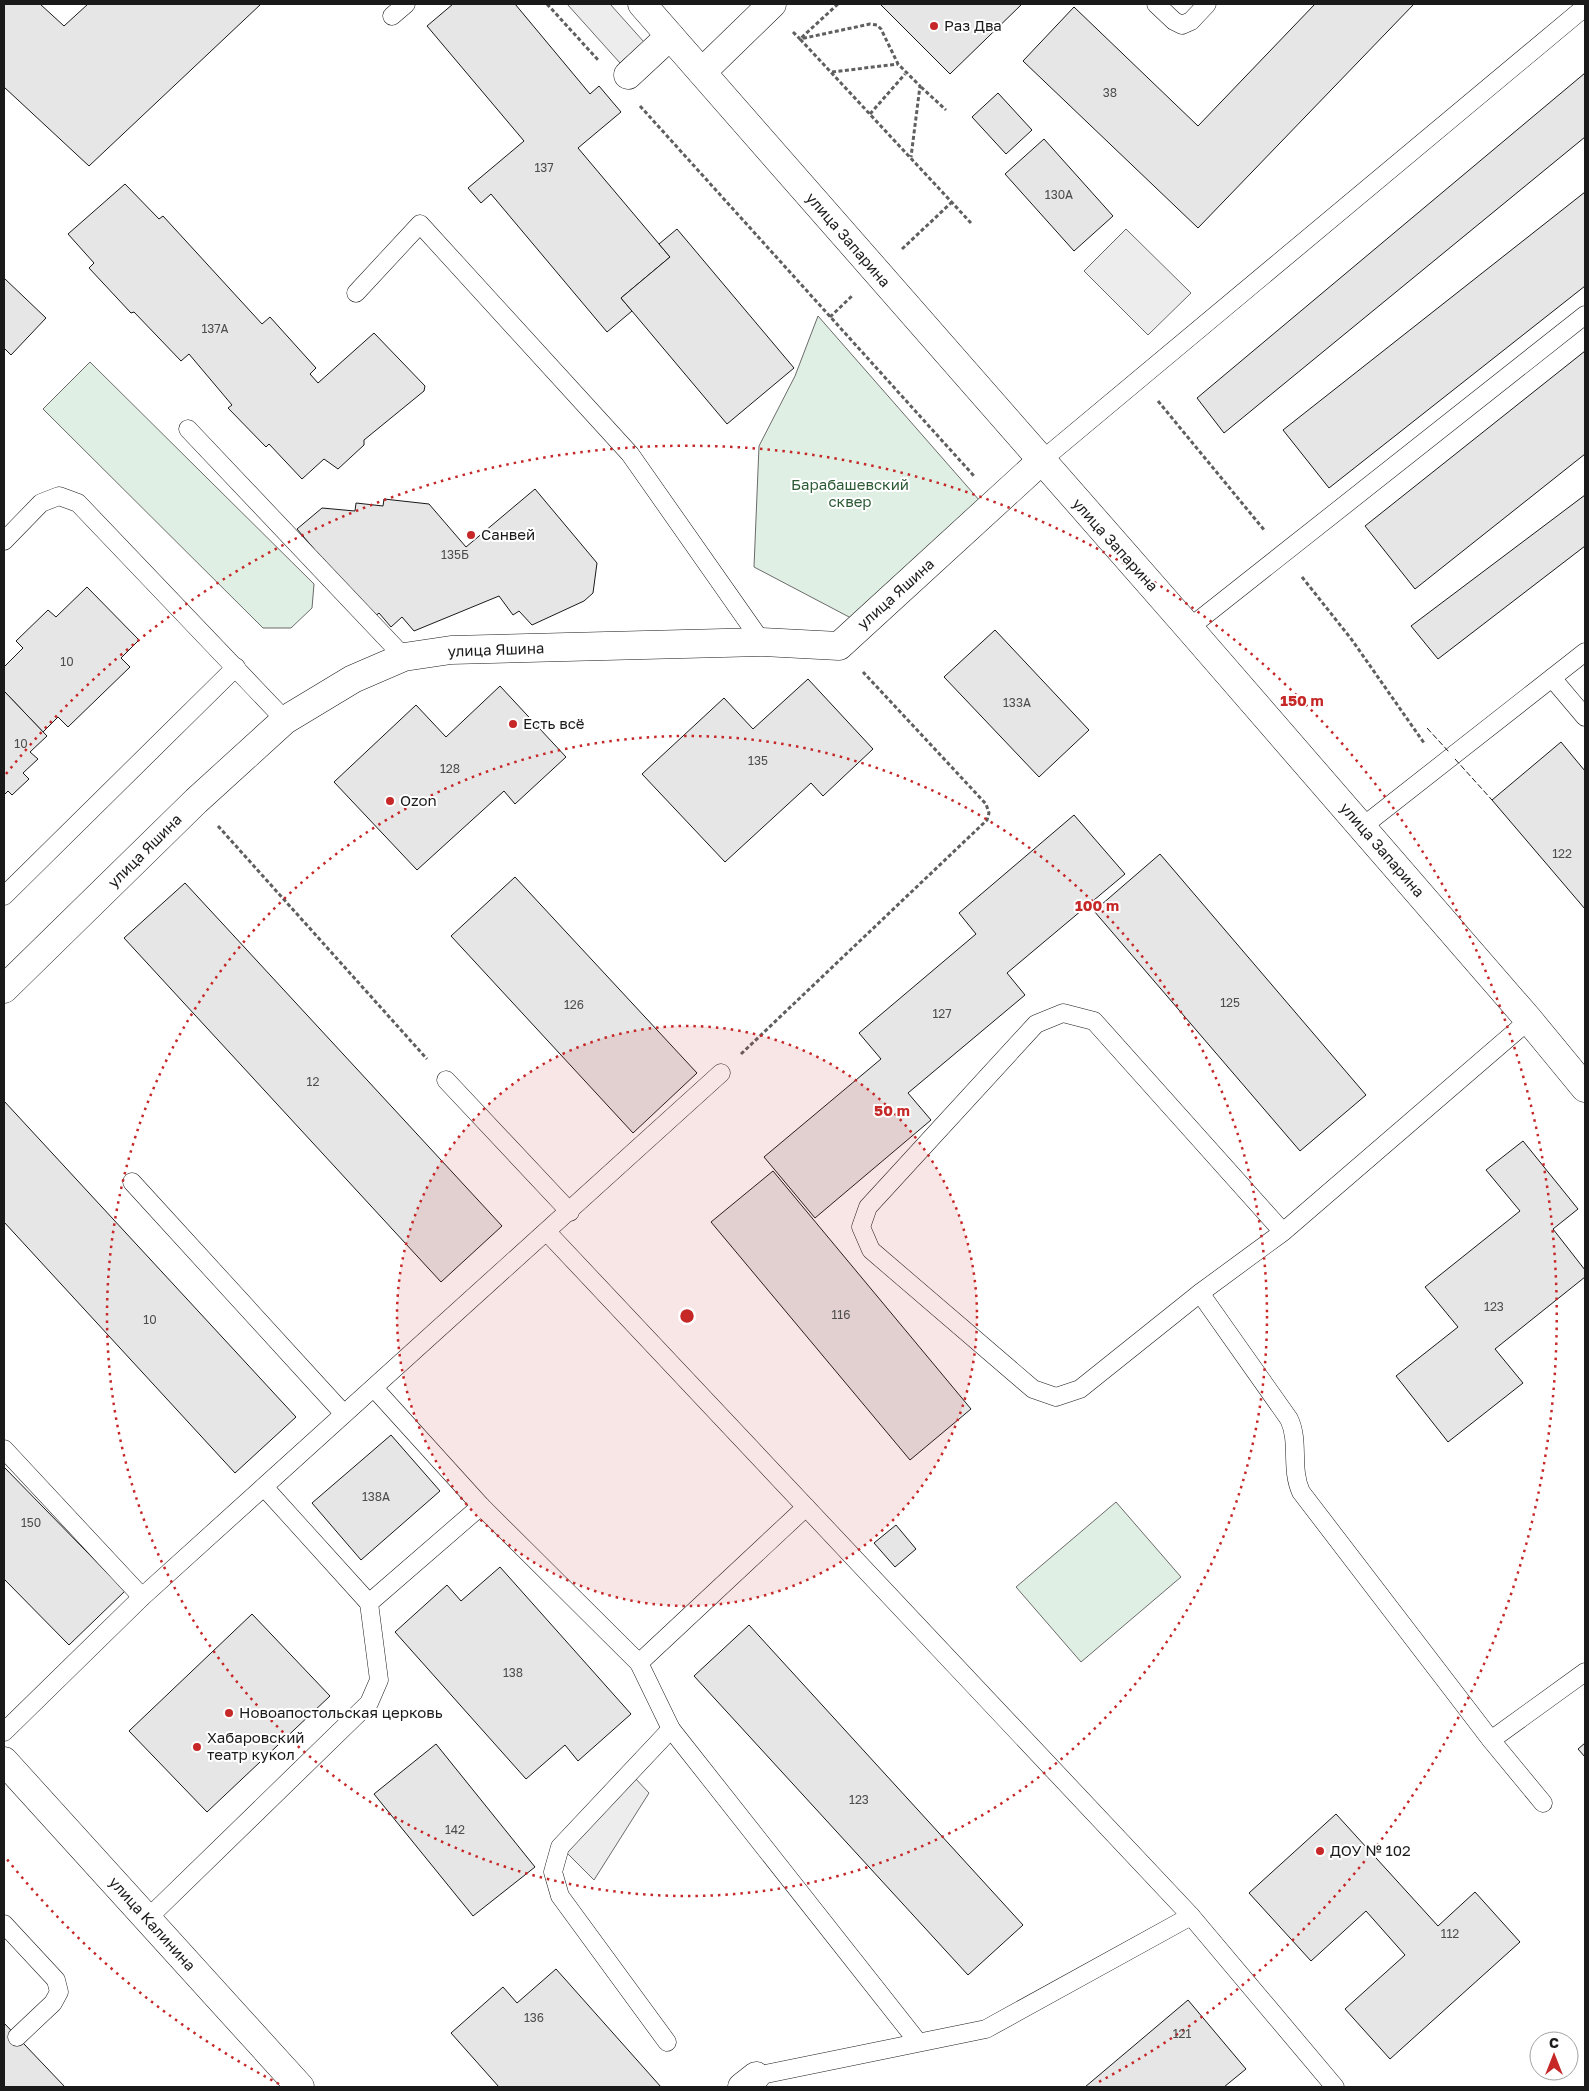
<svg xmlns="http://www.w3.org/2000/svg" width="1589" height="2091" font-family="'Golos Text',sans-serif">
<rect width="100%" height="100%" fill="#fff"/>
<g fill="#e0efe3" stroke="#6a6a6a">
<path d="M818,316L980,501L851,618L754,567L759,446L795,376Z"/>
<path d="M90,362L314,584L312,608L291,628H263L43,409Z"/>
<path d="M1116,1502L1181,1577L1081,1662L1016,1587Z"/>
</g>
<g fill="#ededed" stroke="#6a6a6a">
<path d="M567,4H610L644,42L620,63Z"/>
<path d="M1126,229L1191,293L1148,335L1084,271Z"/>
<path d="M634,1777L649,1793L594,1880L565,1851Z"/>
</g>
<g fill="#e6e6e6" stroke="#1a1a1a">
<path d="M4,4H40L64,26L88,4H261L89,166L4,87Z"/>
<path d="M453,4H515L590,94L599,86L621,112L578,148L670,257L621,298L632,311L607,332L491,194L481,203L468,188L524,141L427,26Z"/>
<path d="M880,4H1022L950,74Z"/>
<path d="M1315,4H1414L1198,228L1023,61L1074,7L1198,126Z"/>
<path d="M1585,73V137L1224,433L1197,398Z"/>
<path d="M998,93L1032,130L1006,154L972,117Z"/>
<path d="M1044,139L1113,216L1074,251L1005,174Z"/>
<path d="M125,184L159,219L163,216L262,324L270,317L316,368L310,374L318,383L374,333L425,386L424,391L364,440V445L338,469L324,459L302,479L269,444L266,447L228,408L232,405L189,354L181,361L134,312L131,313L89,268L94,263L68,234Z"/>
<path d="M1585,192V286L1329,488L1283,430Z"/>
<path d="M677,229L794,368L727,424L621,298L670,257L659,244Z"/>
<path d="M4,278L46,318L11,355L4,348Z"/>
<path d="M1585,351V454L1415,589L1365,526Z"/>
<path d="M535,489L597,563L593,593L584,601L532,625L519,611L513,615L499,596L414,631L402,617L391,627L379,613L373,618L297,529L322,508L355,511L356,503L383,506L384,499L429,504L466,547Z"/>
<path d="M1585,495V546L1438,659L1411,626Z"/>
<path d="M87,587L139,640L121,658L130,667L68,727L58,717L43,732L4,691V667L23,648L16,641L48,610L56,617Z"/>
<path d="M995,630L1089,730L1039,777L944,677Z"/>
<path d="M808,679L873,749L823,796L811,783L725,862L642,774L724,698L753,729Z"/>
<path d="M500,686L566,757L515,804L504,791L417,870L334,782L416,705L446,737Z"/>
<path d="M4,691L47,736L30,752L38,759L23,773L29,779L12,795L8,791L4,795Z"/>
<path d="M1561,742L1585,771V909L1492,800Z"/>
<path d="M1074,815L1125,874L1007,973L1025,995L908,1093L931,1120L815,1218L764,1157L881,1059L859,1033L976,934L959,913Z"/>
<path d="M1160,854L1366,1095L1300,1151L1094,911Z"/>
<path d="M515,877L697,1073L633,1133L451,936Z"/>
<path d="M185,883L502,1226L441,1282L124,938Z"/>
<path d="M4,1101L296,1417L235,1473L4,1222Z"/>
<path d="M1523,1141L1578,1209L1553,1229L1585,1270V1277L1495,1349L1523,1383L1448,1442L1396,1376L1458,1327L1425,1287L1520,1211L1486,1170Z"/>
<path d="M773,1171L971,1409L910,1460L711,1222Z"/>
<path d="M391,1435L440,1491L361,1560L312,1503Z"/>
<path d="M4,1467L125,1591L69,1645L4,1579Z"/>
<path d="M896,1525L916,1549L895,1567L874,1543Z"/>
<path d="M500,1567L631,1714L578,1761L565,1745L526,1779L395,1632L447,1585L461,1601Z"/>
<path d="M252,1614L330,1696L207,1812L129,1731Z"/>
<path d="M749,1625L1023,1925L968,1975L694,1676Z"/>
<path d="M1585,1743V1757L1578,1749Z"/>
<path d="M436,1744L535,1867L473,1916L374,1794Z"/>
<path d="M1336,1814L1438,1926L1475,1892L1520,1942L1390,2059L1345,2009L1405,1955L1366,1911L1311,1961L1249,1893Z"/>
<path d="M556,1969L661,2087H499L451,2033L503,1987L517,2003Z"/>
<path d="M1188,2000L1246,2069L1224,2087H1085Z"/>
<path d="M4,2023L65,2087H4Z"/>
</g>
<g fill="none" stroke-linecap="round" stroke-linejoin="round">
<g stroke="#1a1a1a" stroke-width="19">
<g id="service">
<path d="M1156,4L1174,21L1182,25L1191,21L1207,4"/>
<path d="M392,16L406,4"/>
<path d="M356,293L420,224L630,454L762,642"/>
<path d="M188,429L404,657"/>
<path d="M1041,461L1585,7"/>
<path d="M4,541L41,503L59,496L78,503L285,720"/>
<path d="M1189,628L1585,315"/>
<path d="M1552,678L1585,717"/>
<path d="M1362,827L1585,652"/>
<path d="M4,896L236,667"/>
<path d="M446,1080L570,1212"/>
<path d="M132,1182L344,1414"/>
<path d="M547,1232L1191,1916L1335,2087"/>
<path d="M1283,1232L1094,1021L1063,1013L1036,1024L868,1207L861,1227L871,1250L1033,1389L1056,1397L1080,1389L1200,1293L1283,1232L1529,1020"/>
<path d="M1200,1293L1289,1419C1300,1442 1290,1468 1301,1492L1491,1740L1585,1672"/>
<path d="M374,1388L481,1506"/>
<path d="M4,1449L142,1597"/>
<path d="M264,1487L369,1603"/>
<path d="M806,1507L639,1663L671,1729L918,2042"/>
<path d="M4,1732L142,1597L721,1073"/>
<path d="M1491,1740L1543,1803"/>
<path d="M147,1919L369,1703L379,1680L369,1603L481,1506L639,1663"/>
<path d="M4,1924L56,1980L59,1992L53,2003L17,2037"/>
<path d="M667,2042L560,1896L553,1872L560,1847L671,1729"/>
<path d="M756,2076L986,2029L1191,1916"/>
</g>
</g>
<g stroke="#1a1a1a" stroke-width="29">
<g id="minor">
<path d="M702,72L772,4"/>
<path d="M628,75L670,36"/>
<path d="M4,989L196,801L285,720L353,679L404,657L451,650L762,642L839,646L1041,461"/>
<path d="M742,2087L756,2076"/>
</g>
</g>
<g stroke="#1a1a1a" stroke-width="29">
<path id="tertiary" d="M642,4L1189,628L1529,1020L1585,1088"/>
</g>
<g stroke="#1a1a1a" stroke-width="29">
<path id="secondary" d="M4,1761L300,2087"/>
</g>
<g stroke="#5f5f5f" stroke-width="3" stroke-dasharray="4 2.5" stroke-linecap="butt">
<path d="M547,4L599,61"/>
<path d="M838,4L800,39L971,223"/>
<path d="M793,32L800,39L870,24L877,25L881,29L898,64L920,86L911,157"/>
<path d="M832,72L898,64"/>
<path d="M921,87L946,110"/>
<path d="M640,106L974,476"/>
<path d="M870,114L905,74"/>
<path d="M902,249L952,202"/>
<path d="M830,317L853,295"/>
<path d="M1158,401L1265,531"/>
<path d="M1302,577L1352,640L1424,743"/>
<path d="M218,826L427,1059"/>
<path d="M741,1054L987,820L989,813L986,804L863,672"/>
</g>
<use href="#service" stroke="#fff" stroke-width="18"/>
<use href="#minor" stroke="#fff" stroke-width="28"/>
<use href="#tertiary" stroke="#fff" stroke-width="28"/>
<use href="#secondary" stroke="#fff" stroke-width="28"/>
<g stroke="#1a1a1a" stroke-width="1" stroke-dasharray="6 2.5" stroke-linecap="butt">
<path d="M1427,728L1449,752"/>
<path d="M1455,759L1492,800"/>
</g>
</g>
<circle cx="687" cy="1316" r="290" fill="#c62828" fill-opacity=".12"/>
<g fill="none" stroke="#c62828" stroke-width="2.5" stroke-dasharray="2.5 5">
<circle cx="687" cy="1316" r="290"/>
<circle cx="687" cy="1316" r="580"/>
<path d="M279 2084A870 870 0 0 1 6 1858M6 774A870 870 0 1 1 1095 2084"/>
</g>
<g fill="#c62828" stroke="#fff" stroke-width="2">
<circle cx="934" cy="26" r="5"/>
<circle cx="471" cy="535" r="5"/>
<circle cx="513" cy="724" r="5"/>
<circle cx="390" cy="801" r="5"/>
<circle cx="229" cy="1713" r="5"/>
<circle cx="197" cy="1747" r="5"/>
<circle cx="1320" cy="1851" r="5"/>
</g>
<g text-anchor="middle" stroke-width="4" stroke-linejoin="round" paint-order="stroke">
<g font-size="12" fill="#4d4d4d">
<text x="1110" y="97">38</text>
<text x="544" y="172">137</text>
<text x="1059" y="199">130А</text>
<text x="215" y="333">137А</text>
<text x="455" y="559">135Б</text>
<text x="67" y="666">10</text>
<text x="1017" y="707">133А</text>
<text x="21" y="748">10</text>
<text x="758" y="765">135</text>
<text x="450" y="773">128</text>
<text x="1562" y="858">122</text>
<text x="1230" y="1007">125</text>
<text x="574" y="1009">126</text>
<text x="942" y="1018">127</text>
<text x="313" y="1086">12</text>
<text x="1494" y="1311">123</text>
<text x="841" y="1319">116</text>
<text x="150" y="1324">10</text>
<text x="376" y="1501">138А</text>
<text x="31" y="1527">150</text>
<text x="513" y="1677">138</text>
<text x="859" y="1804">123</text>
<text x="455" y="1834">142</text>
<text x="1450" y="1938">112</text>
<text x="534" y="2022">136</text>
<text x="1182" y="2038">121</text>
</g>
<g font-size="15" fill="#1a1a1a" stroke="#fff" text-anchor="start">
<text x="944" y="31">Раз Два</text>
<text x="481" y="540">Санвей</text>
<text x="523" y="729">Есть всё</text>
<text x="400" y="806">Ozon</text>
<text x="239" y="1718">Новоапостольская церковь</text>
<text x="207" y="1743">Хабаровский<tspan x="207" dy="17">театр кукол</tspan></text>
<text x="1330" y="1856">ДОУ № 102</text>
</g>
<g font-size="15" fill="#1a1a1a" stroke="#fff">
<text transform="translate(848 240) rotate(49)" y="5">улица Запарина</text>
<text transform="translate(1115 545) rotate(48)" y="5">улица Запарина</text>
<text transform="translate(896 594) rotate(-42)" y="5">улица Яшина</text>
<text transform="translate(496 650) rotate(-2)" y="5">улица Яшина</text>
<text transform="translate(1382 850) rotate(49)" y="5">улица Запарина</text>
<text transform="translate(145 851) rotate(-45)" y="5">улица Яшина</text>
<text transform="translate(152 1924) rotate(48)" y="5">улица Калинина</text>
</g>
<g font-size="15" fill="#2b5a34" stroke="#fff">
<text x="850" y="490">Барабашевский<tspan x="850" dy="17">сквер</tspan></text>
</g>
</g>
<circle cx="687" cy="1316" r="8" fill="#c62828" stroke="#fff" stroke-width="2.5"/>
<g font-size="15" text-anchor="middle" font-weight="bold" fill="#c62828" stroke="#fff" stroke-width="4" stroke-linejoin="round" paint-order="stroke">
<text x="1302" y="706">150 m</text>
<text x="1097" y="911">100 m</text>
<text x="892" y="1116">50 m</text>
</g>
<rect width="1589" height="2091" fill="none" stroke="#1a1a1a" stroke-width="10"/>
<g transform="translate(1554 2056)"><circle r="24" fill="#ffffff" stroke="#a3a3a3"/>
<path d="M0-4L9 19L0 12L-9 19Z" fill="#c62828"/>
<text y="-8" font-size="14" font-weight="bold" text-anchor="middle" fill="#1a1a1a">С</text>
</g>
</svg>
